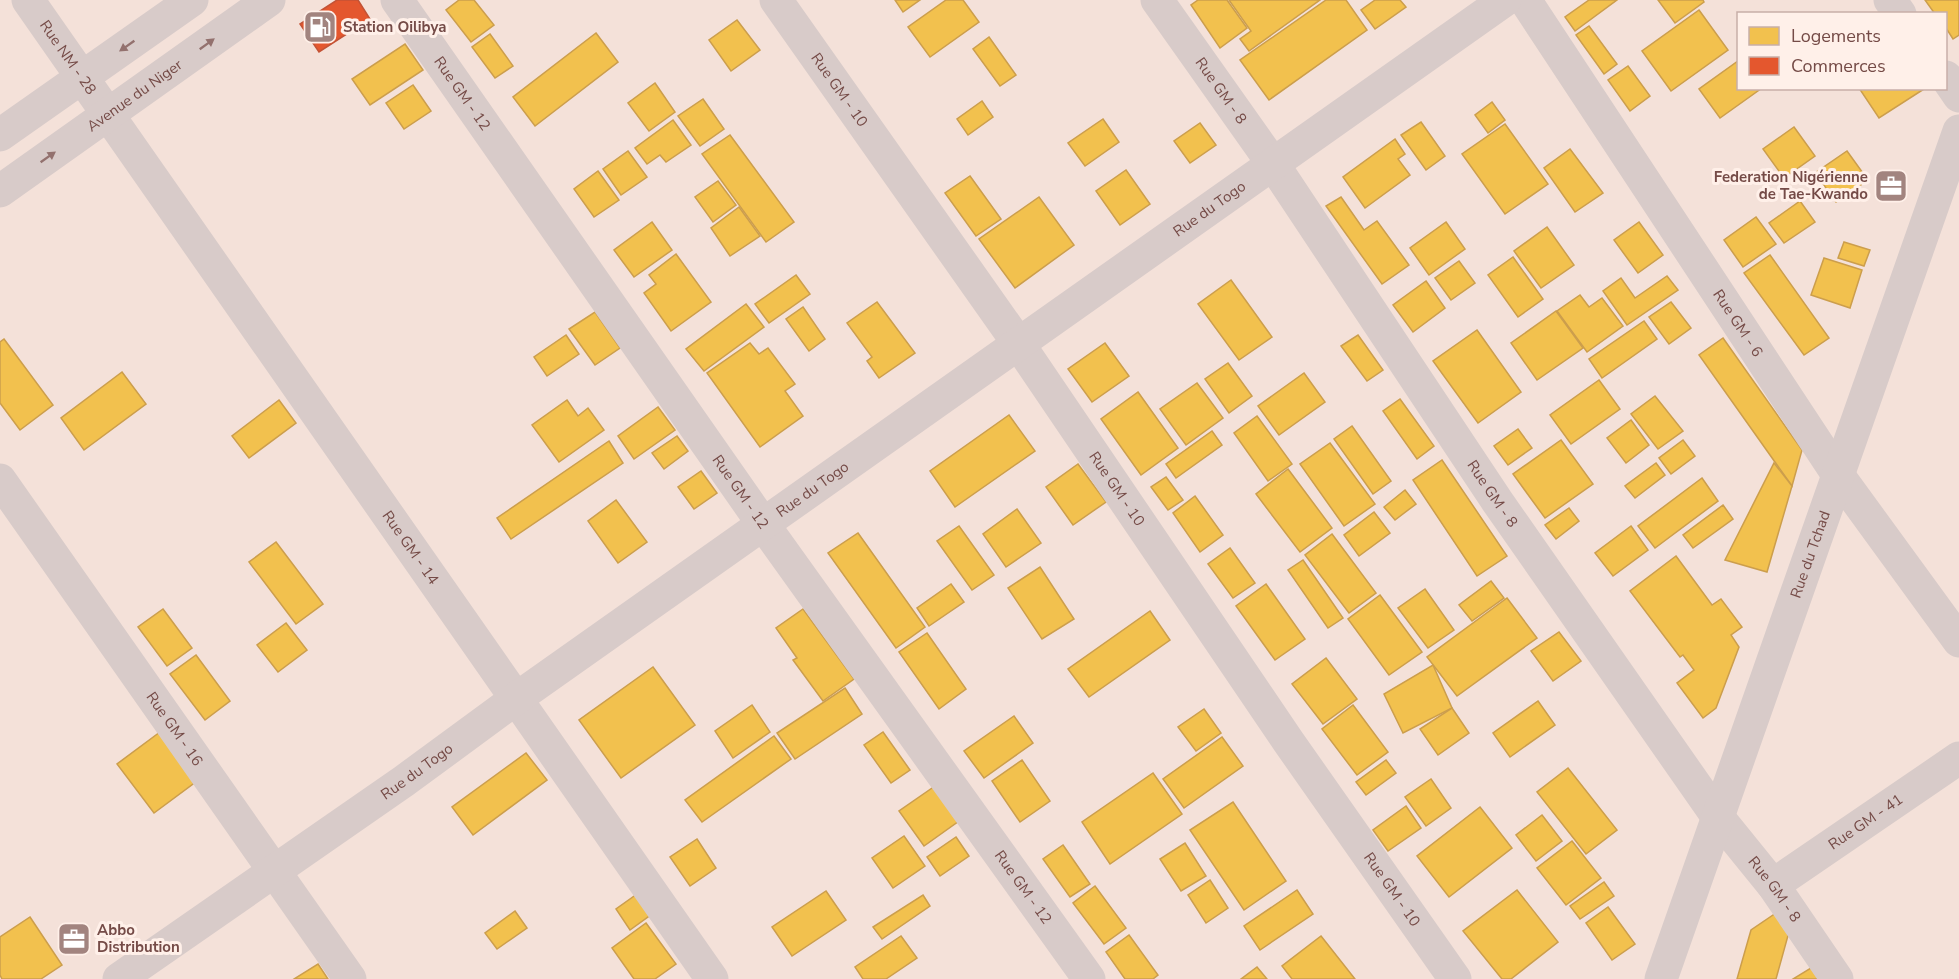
<svg xmlns="http://www.w3.org/2000/svg" width="1959" height="979" font-family="'Nunito Sans',sans-serif">
<rect width="100%" height="100%" fill="#f7ede7"/>
<path fill="#f4e1d9" fill-rule="evenodd" d="M0,0H1959V979H0ZM1738,14H1946V88H1738Z"/>
<g fill="#f2c14e" stroke="#cc9e4c" stroke-width="1.5">
<path d="M459,0H474L494,25L471,42L446,10Z"/>
<path d="M895,0H920L903,12Z"/>
<path d="M946,0H963L979,22L930,57L908,27Z"/>
<path d="M1198,0H1227L1247,28L1220,48L1191,5Z"/>
<path d="M1229,0H1320L1249,51L1240,39L1251,31Z"/>
<path d="M1326,0H1346L1367,30L1269,100L1240,60Z"/>
<path d="M1375,0H1400L1406,7L1375,29L1361,10Z"/>
<path d="M1589,0H1617L1575,31L1565,17Z"/>
<path d="M1658,0H1703L1704,2L1675,23Z"/>
<path d="M1925,0H1959V35L1953,39L1946,28V14H1935Z"/>
<path d="M1699,10L1728,50L1671,91L1642,51Z"/>
<path d="M737,20L760,50L731,71L709,40Z"/>
<path d="M1589,26L1617,64L1604,74L1576,35Z"/>
<path d="M596,33L618,62L535,126L513,97Z"/>
<path d="M490,34L513,66L495,78L472,47Z"/>
<path d="M989,37L1016,75L1000,86L973,49Z"/>
<path d="M405,44L423,70L370,105L352,79Z"/>
<path d="M1738,61V88H1762L1720,118L1699,89Z"/>
<path d="M1628,66L1650,96L1630,111L1608,80Z"/>
<path d="M655,83L675,112L649,131L628,103Z"/>
<path d="M413,85L431,111L404,129L386,103Z"/>
<path d="M1859,88H1924V89L1879,118Z"/>
<path d="M703,99L724,129L700,146L678,116Z"/>
<path d="M982,101L993,117L968,135L957,119Z"/>
<path d="M1492,102L1505,120L1488,133L1475,115Z"/>
<path d="M1103,119L1119,142L1085,166L1068,143Z"/>
<path d="M673,120L691,145L666,162L660,155L647,164L635,148Z"/>
<path d="M1421,122L1445,156L1426,170L1401,135Z"/>
<path d="M1200,123L1216,145L1190,163L1174,141Z"/>
<path d="M1505,124L1548,184L1505,214L1462,154Z"/>
<path d="M1794,127L1815,156L1784,178L1763,149Z"/>
<path d="M730,135L794,222L766,242L702,154Z"/>
<path d="M1395,139L1405,154L1398,159L1410,175L1365,208L1343,177Z"/>
<path d="M1570,149L1603,193L1575,212L1544,168Z"/>
<path d="M628,151L647,177L621,195L603,169Z"/>
<path d="M1847,151L1868,180L1836,202L1815,173Z"/>
<path d="M1126,170L1150,204L1120,225L1096,191Z"/>
<path d="M598,171L619,200L594,217L574,189Z"/>
<path d="M970,176L1001,219L976,236L945,193Z"/>
<path d="M718,181L736,205L713,222L695,197Z"/>
<path d="M1039,197L1074,245L1015,288L979,239Z"/>
<path d="M1341,197L1364,230L1377,221L1409,265L1382,284L1326,206Z"/>
<path d="M1800,201L1815,222L1784,243L1769,223Z"/>
<path d="M739,207L760,236L730,256L711,228Z"/>
<path d="M1756,217L1776,244L1743,267L1724,240Z"/>
<path d="M652,222L672,250L634,277L614,250Z"/>
<path d="M1446,222L1465,249L1429,275L1410,248Z"/>
<path d="M1639,222L1663,255L1638,273L1614,240Z"/>
<path d="M1547,227L1574,265L1541,288L1514,251Z"/>
<path d="M1844,242L1870,250L1864,266L1838,258Z"/>
<path d="M676,254L711,302L671,331L644,293L656,284L649,275Z"/>
<path d="M1770,255L1829,338L1804,355L1744,273Z"/>
<path d="M1513,257L1543,299L1518,317L1488,275Z"/>
<path d="M1824,258L1862,270L1850,308L1811,295Z"/>
<path d="M1459,261L1475,283L1451,300L1435,278Z"/>
<path d="M796,275L810,294L769,323L755,304Z"/>
<path d="M1667,276L1678,290L1627,325L1603,291L1621,278L1635,298Z"/>
<path d="M1231,280L1272,337L1239,360L1198,304Z"/>
<path d="M1426,281L1445,308L1413,332L1393,305Z"/>
<path d="M1580,295L1589,307L1602,298L1623,326L1587,352L1557,311Z"/>
<path d="M877,302L915,353L879,378L867,361L872,357L847,323Z"/>
<path d="M1671,302L1691,328L1669,344L1649,317Z"/>
<path d="M746,304L764,327L704,371L686,349Z"/>
<path d="M803,307L825,339L809,351L786,319Z"/>
<path d="M1556,311L1583,348L1537,380L1511,343Z"/>
<path d="M595,312L620,348L595,365L569,329Z"/>
<path d="M1644,321L1657,339L1602,378L1589,359Z"/>
<path d="M1477,330L1521,392L1478,423L1433,361Z"/>
<path d="M566,335L579,354L547,376L534,357Z"/>
<path d="M1358,335L1383,370L1367,381L1341,346Z"/>
<path d="M1723,338L1802,450L1792,486L1699,355Z"/>
<path d="M4,339L53,405L20,430L0,403V342Z"/>
<path d="M750,343L759,354L768,348L795,384L785,391L803,416L760,447L707,373Z"/>
<path d="M1105,343L1129,376L1092,402L1068,369Z"/>
<path d="M1228,363L1252,396L1229,413L1205,379Z"/>
<path d="M122,372L146,404L84,450L61,418Z"/>
<path d="M1304,373L1325,402L1279,435L1258,406Z"/>
<path d="M1599,380L1620,409L1571,444L1550,415Z"/>
<path d="M1197,383L1223,418L1186,445L1160,409Z"/>
<path d="M1138,392L1178,448L1141,475L1101,419Z"/>
<path d="M1655,396L1683,431L1658,449L1631,414Z"/>
<path d="M1400,399L1434,446L1417,459L1383,411Z"/>
<path d="M279,400L296,423L249,458L232,436Z"/>
<path d="M567,400L578,416L588,408L604,430L559,462L532,425Z"/>
<path d="M658,407L675,430L634,459L618,436Z"/>
<path d="M1009,415L1035,451L955,507L930,471Z"/>
<path d="M1257,416L1292,464L1268,481L1234,433Z"/>
<path d="M1631,420L1649,445L1626,463L1607,438Z"/>
<path d="M1352,426L1391,481L1373,494L1334,439Z"/>
<path d="M1518,429L1532,448L1508,465L1494,446Z"/>
<path d="M1212,431L1222,445L1176,478L1166,464Z"/>
<path d="M677,436L688,451L664,469L652,453Z"/>
<path d="M1561,440L1593,484L1545,518L1513,474Z"/>
<path d="M1683,440L1695,456L1671,474L1659,458Z"/>
<path d="M609,441L623,463L511,539L497,518Z"/>
<path d="M1330,443L1375,504L1344,526L1300,464Z"/>
<path d="M1442,460L1507,556L1477,576L1413,480Z"/>
<path d="M1656,463L1665,475L1635,498L1625,486Z"/>
<path d="M1774,463L1792,486L1767,572L1725,560Z"/>
<path d="M1078,464L1106,502L1073,525L1046,487Z"/>
<path d="M1288,469L1332,528L1300,552L1256,494Z"/>
<path d="M701,471L717,493L694,509L678,487Z"/>
<path d="M1166,477L1183,500L1168,510L1151,487Z"/>
<path d="M1702,478L1718,501L1655,548L1638,526Z"/>
<path d="M1405,490L1416,504L1395,520L1384,507Z"/>
<path d="M1195,496L1223,535L1200,552L1173,513Z"/>
<path d="M616,500L647,542L618,563L588,521Z"/>
<path d="M1723,505L1733,519L1693,548L1683,535Z"/>
<path d="M1569,508L1579,521L1556,539L1545,525Z"/>
<path d="M1017,509L1041,543L1006,567L983,534Z"/>
<path d="M1374,512L1390,533L1359,556L1344,535Z"/>
<path d="M959,526L994,575L972,590L937,541Z"/>
<path d="M1631,526L1648,550L1613,576L1595,553Z"/>
<path d="M858,533L925,627L896,648L828,553Z"/>
<path d="M1332,534L1376,593L1349,613L1305,555Z"/>
<path d="M276,542L323,604L296,624L249,562Z"/>
<path d="M1230,548L1255,583L1233,598L1208,564Z"/>
<path d="M1676,556L1712,605L1721,599L1742,627L1731,635L1739,647L1716,708L1703,718L1677,683L1694,670L1683,655L1680,657L1630,591Z"/>
<path d="M1303,560L1343,618L1328,628L1288,570Z"/>
<path d="M1040,567L1074,619L1042,639L1008,588Z"/>
<path d="M1491,581L1504,598L1472,621L1459,605Z"/>
<path d="M951,584L964,602L929,626L917,608Z"/>
<path d="M1266,584L1305,639L1275,660L1236,606Z"/>
<path d="M1425,589L1454,630L1428,648L1398,608Z"/>
<path d="M1380,595L1422,652L1389,675L1348,619Z"/>
<path d="M1507,598L1537,638L1457,696L1427,657Z"/>
<path d="M163,609L192,648L167,666L138,627Z"/>
<path d="M803,609L854,679L823,701L793,660L797,658L776,628Z"/>
<path d="M1150,611L1170,640L1089,697L1068,669Z"/>
<path d="M286,623L307,650L278,672L257,645Z"/>
<path d="M1559,632L1581,661L1553,681L1531,651Z"/>
<path d="M927,633L966,689L939,709L899,652Z"/>
<path d="M196,655L230,701L205,720L170,674Z"/>
<path d="M1326,658L1357,699L1323,724L1292,684Z"/>
<path d="M1433,665L1452,708L1403,733L1384,694Z"/>
<path d="M653,667L695,725L621,778L579,720Z"/>
<path d="M845,688L862,714L795,759L777,733Z"/>
<path d="M1538,701L1555,725L1510,757L1493,733Z"/>
<path d="M752,705L770,732L733,758L715,731Z"/>
<path d="M1353,705L1388,752L1357,775L1322,729Z"/>
<path d="M1452,708L1469,733L1438,755L1420,729Z"/>
<path d="M1204,709L1221,733L1196,751L1178,727Z"/>
<path d="M1014,716L1033,743L984,778L964,751Z"/>
<path d="M160,732L197,781L154,813L117,764Z"/>
<path d="M883,732L910,770L891,783L864,745Z"/>
<path d="M774,736L791,759L702,822L685,800Z"/>
<path d="M1222,737L1243,766L1184,808L1163,779Z"/>
<path d="M526,753L547,780L473,835L452,807Z"/>
<path d="M1022,760L1050,801L1020,822L992,781Z"/>
<path d="M1386,760L1396,773L1366,795L1356,782Z"/>
<path d="M1568,768L1617,830L1586,854L1537,792Z"/>
<path d="M1153,773L1182,814L1110,864L1082,822Z"/>
<path d="M1431,779L1451,808L1426,826L1405,797Z"/>
<path d="M935,786L959,821L924,846L899,811Z"/>
<path d="M1233,802L1286,881L1244,910L1190,830Z"/>
<path d="M1406,806L1421,828L1388,851L1373,830Z"/>
<path d="M1480,807L1512,848L1449,897L1417,856Z"/>
<path d="M1542,815L1562,841L1536,861L1516,835Z"/>
<path d="M904,836L925,866L893,888L872,858Z"/>
<path d="M956,837L969,856L940,876L927,857Z"/>
<path d="M697,839L716,868L690,886L670,857Z"/>
<path d="M1572,841L1601,878L1566,905L1537,868Z"/>
<path d="M1185,843L1206,876L1181,891L1160,859Z"/>
<path d="M1063,845L1090,884L1070,897L1043,859Z"/>
<path d="M1210,880L1228,908L1206,923L1188,895Z"/>
<path d="M1604,882L1614,896L1580,919L1570,906Z"/>
<path d="M1095,886L1126,928L1104,944L1073,903Z"/>
<path d="M1297,890L1313,914L1260,950L1244,926Z"/>
<path d="M1517,890L1558,942L1511,979H1502L1463,931Z"/>
<path d="M826,891L846,920L792,956L772,927Z"/>
<path d="M637,894L652,914L630,930L616,909Z"/>
<path d="M923,895L930,906L882,939L873,927Z"/>
<path d="M1608,907L1635,944L1612,960L1586,923Z"/>
<path d="M515,911L527,928L497,949L485,933Z"/>
<path d="M1776,913L1789,932L1776,979H1737L1751,930Z"/>
<path d="M30,917L62,965L41,979H2L0,975V937Z"/>
<path d="M646,923L676,964L655,979H634L612,948Z"/>
<path d="M1129,935L1158,975L1153,979H1125L1106,952Z"/>
<path d="M901,936L917,958L886,979H863L855,967Z"/>
<path d="M1321,936L1355,979H1292L1282,966Z"/>
<path d="M1824,960L1835,979H1793Z"/>
<path d="M318,964L328,979H294Z"/>
<path d="M1257,967L1267,979H1241Z"/>
</g>
<path fill="#e4572e" stroke="#c35336" stroke-width="1.5" d="M337,0H358L370,19L319,52L300,24Z"/>
<g fill="none" stroke-linecap="round" stroke-linejoin="round">
<g stroke="#d8cbc9" stroke-width="33">
<path id="s1" d="M28,0L712,979"/>
<path id="s2" d="M397,0L763,524L1089,979"/>
<path id="s3" d="M776,0L1018,343L1288,741L1455,979"/>
<path id="s4" d="M1157,0L1273,164L1497,501L1717,816L1773,885L1837,979"/>
<path id="s5" d="M1525,0L1838,475L1959,641"/>
<path d="M1890,0L1900,14"/>
<path d="M1946,77L1959,96"/>
<path id="s6" d="M0,480L350,979"/>
<path id="s7" d="M1773,885L1959,758"/>
</g>
<g stroke="#d8cbc9" stroke-width="33">
<path d="M0,135L192,0"/>
<path id="s8" d="M0,191L269,0"/>
<path id="s9" d="M119,979L404,781L517,698L1505,0"/>
<path id="s10" d="M1661,979L1959,131"/>
</g>
</g>
<defs><path id="oneway-solid" d="M-6-.8H1V-3.2L6.5 0L1 3.2V.8H-6Z" transform="scale(1.5)"/></defs>
<g fill="#93716e">
<use href="#oneway-solid" transform="translate(207 44) rotate(-36)"/>
<use href="#oneway-solid" transform="translate(127 46) rotate(145)"/>
<use href="#oneway-solid" transform="translate(48 157) rotate(-35)"/>
</g>
<defs>
<g id="fuel-square" transform="scale(1.725)"><rect x="-9" y="-9" width="18" height="18" rx="4" fill="#a2847f" stroke="#fff0e9"/><path d="M-5.5-6h7V0h2V4h1.3V-2.5L3-4.5l.8-.8L6-3V5H2.5V1h-1V6h-7ZM-4.2-4.7v3.2H.2V-4.7Z" fill="#fff"/></g>
<g id="office-square" transform="scale(1.725)"><rect x="-9" y="-9" width="18" height="18" rx="4" fill="#a2847f" stroke="#fff0e9"/><path d="M-6-3h4V-5.5h4V-3h4V5H-6ZM-1-4.5V-3h2v-1.5ZM-6 0V1H6V0Z" fill="#fff"/></g>
</defs>
<g fill-rule="evenodd">
<use href="#fuel-square" x="320" y="27"/>
<use href="#office-square" x="1891" y="186"/>
<use href="#office-square" x="74" y="939"/>
</g>
<g text-anchor="middle" stroke-width="6" stroke-linejoin="round" paint-order="stroke">
<g font-size="15" font-weight="bold" fill="#754b47" stroke="#fff0e9" text-anchor="start">
<text x="343" y="32">Station Oilibya</text>
<text x="1868" y="182" text-anchor="end">Federation Nigérienne<tspan x="1868" dy="17">de Tae-Kwando</tspan></text>
<text x="97" y="935">Abbo<tspan x="97" dy="17">Distribution</tspan></text>
</g>
<g font-size="15" fill="#754b47" stroke="#fff0e9">
<text dy="5" stroke="none"><textPath href="#s1" startOffset="70">Rue NM - 28</textPath></text>
<text dy="5" stroke="none"><textPath href="#s3" startOffset="110">Rue GM - 10</textPath></text>
<text dy="5" stroke="none"><textPath href="#s4" startOffset="111">Rue GM - 8</textPath></text>
<text dy="5" stroke="none"><textPath href="#s2" startOffset="114">Rue GM - 12</textPath></text>
<text dy="5" stroke="none"><textPath href="#s8" startOffset="165">Avenue du Niger</textPath></text>
<text dy="5" stroke="none"><textPath href="#s9" startOffset="1335">Rue du Togo</textPath></text>
<text dy="5" stroke="none"><textPath href="#s5" startOffset="387">Rue GM - 6</textPath></text>
<text dy="5" stroke="none"><textPath href="#s3" startOffset="596">Rue GM - 10</textPath></text>
<text dy="5" stroke="none"><textPath href="#s9" startOffset="849">Rue du Togo</textPath></text>
<text dy="5" stroke="none"><textPath href="#s2" startOffset="600">Rue GM - 12</textPath></text>
<text dy="5" stroke="none"><textPath href="#s4" startOffset="597">Rue GM - 8</textPath></text>
<text dy="5" stroke="none"><textPath href="#s1" startOffset="668">Rue GM - 14</textPath></text>
<text dy="5" stroke="none"><textPath href="#s10" startOffset="450">Rue du Tchad</textPath></text>
<text dy="5" stroke="none"><textPath href="#s6" startOffset="304">Rue GM - 16</textPath></text>
<text dy="5" stroke="none"><textPath href="#s9" startOffset="363">Rue du Togo</textPath></text>
<text dy="5" stroke="none"><textPath href="#s7" startOffset="112">Rue GM - 41</textPath></text>
<text dy="5" stroke="none"><textPath href="#s2" startOffset="1086">Rue GM - 12</textPath></text>
<text dy="5" stroke="none"><textPath href="#s3" startOffset="1082">Rue GM - 10</textPath></text>
<text dy="5" stroke="none"><textPath href="#s4" startOffset="1083">Rue GM - 8</textPath></text>
</g>
</g>
<rect x="1737" y="12" width="210" height="78" fill="#fff0e9" stroke="#c8aea8" stroke-width="1.5"/>
<rect x="1749" y="27" width="30" height="18" fill="#f2c14e" stroke="#c8aea8" stroke-width="1.5"/>
<text x="1791" y="42" font-size="18" fill="#754b47">Logements</text>
<rect x="1749" y="57" width="30" height="18" fill="#e4572e" stroke="#c8aea8" stroke-width="1.5"/>
<text x="1791" y="72" font-size="18" fill="#754b47">Commerces</text>
</svg>
